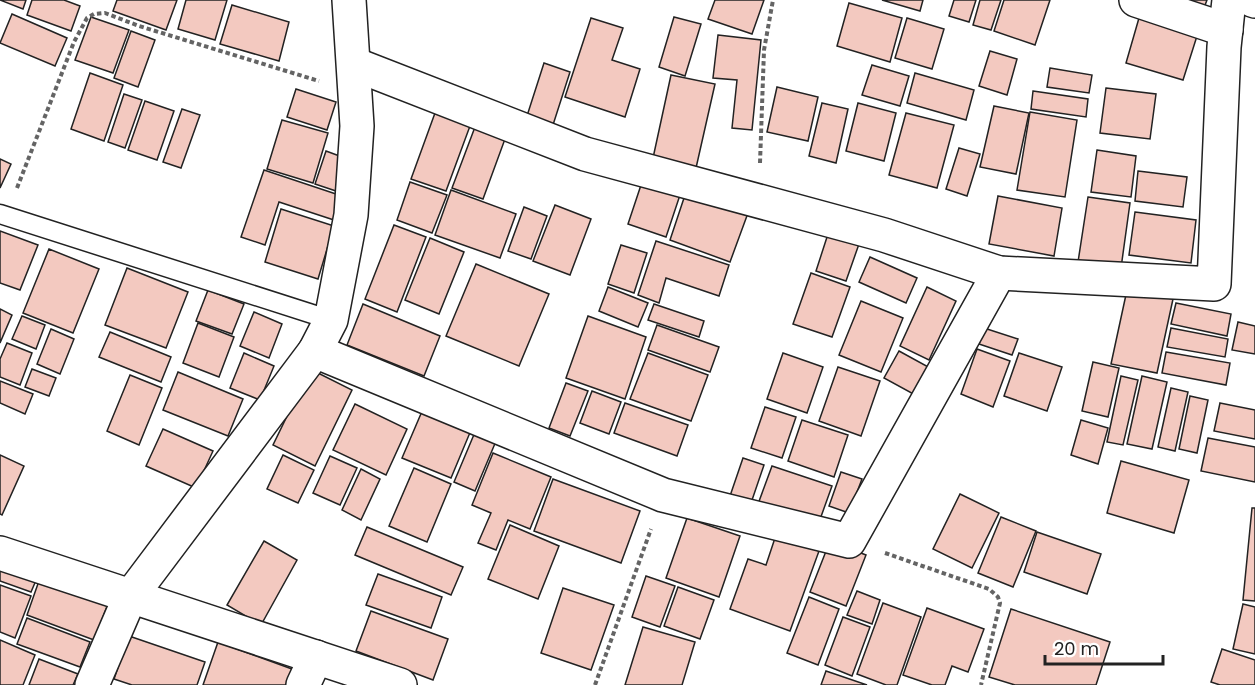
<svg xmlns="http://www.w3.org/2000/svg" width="1255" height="685" font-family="Poppins,sans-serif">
<rect width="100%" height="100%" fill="#fff"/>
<g fill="#f3c9c0" stroke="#222" stroke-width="1.5">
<path d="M0,0H26L23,9Z"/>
<path d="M32,0H64L80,6L71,31L27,15Z"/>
<path d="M117,0H177L166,30L113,11Z"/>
<path d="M186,0H227L215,40L178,29Z"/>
<path d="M715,0H764L752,34L708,19Z"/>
<path d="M882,0H923L920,11Z"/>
<path d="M954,0H976L969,22L949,16Z"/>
<path d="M980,0H1001L991,30L973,25Z"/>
<path d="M1004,0H1050L1035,45L994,31Z"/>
<path d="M1192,0H1207L1200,18L1187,14Z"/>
<path d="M849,3L902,18L890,62L837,46Z"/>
<path d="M232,5L289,22L279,61L220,44Z"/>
<path d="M12,14L67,38L55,66L0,43Z"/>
<path d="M91,17L129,30L113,73L75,60Z"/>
<path d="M674,17L701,24L685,76L659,67Z"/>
<path d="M591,18L623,28L612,60L640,69L625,117L565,97Z"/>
<path d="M907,18L944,29L932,69L895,58Z"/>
<path d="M1139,18L1197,36L1183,80L1126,63Z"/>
<path d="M131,31L155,40L138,87L114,78Z"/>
<path d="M718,35L761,40L752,130L732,128L737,80L713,78Z"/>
<path d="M990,51L1017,59L1007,95L979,86Z"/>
<path d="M544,63L570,72L552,128L526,119Z"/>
<path d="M872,65L909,76L900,106L862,95Z"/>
<path d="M1050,68L1092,75L1089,93L1047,87Z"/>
<path d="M90,73L123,85L104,141L71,129Z"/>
<path d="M915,73L974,90L966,120L907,103Z"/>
<path d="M671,75L715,84L696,168L653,158Z"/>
<path d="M777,87L818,97L808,141L767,132Z"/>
<path d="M1106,88L1156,94L1150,139L1100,133Z"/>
<path d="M296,89L336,102L327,130L287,117Z"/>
<path d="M1033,91L1088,99L1086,117L1031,109Z"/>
<path d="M124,94L142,100L125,148L108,142Z"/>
<path d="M145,101L174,111L157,160L128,150Z"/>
<path d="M822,103L848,109L836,163L809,156Z"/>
<path d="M858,103L896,113L884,161L846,151Z"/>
<path d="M994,106L1029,113L1016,174L980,167Z"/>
<path d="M182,109L200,115L181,168L163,162Z"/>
<path d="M1030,112L1077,120L1065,197L1017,190Z"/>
<path d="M435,113L470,126L446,191L411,179Z"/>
<path d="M906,113L954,125L937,188L889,175Z"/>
<path d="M282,120L328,133L313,183L267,169Z"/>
<path d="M475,127L505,139L483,199L452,188Z"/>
<path d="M959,148L980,154L967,196L946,189Z"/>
<path d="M1097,150L1136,156L1131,197L1091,192Z"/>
<path d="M326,151L353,161L342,193L315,184Z"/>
<path d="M0,159L11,164L0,188Z"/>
<path d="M264,170L345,197L337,221L279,202L265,245L241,237Z"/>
<path d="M1138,171L1187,177L1183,207L1135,201Z"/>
<path d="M410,182L447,195L432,233L397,220Z"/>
<path d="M642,182L680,195L666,237L628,224Z"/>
<path d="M451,190L516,214L500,258L435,235Z"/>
<path d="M686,192L748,213L730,262L670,240Z"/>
<path d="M998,196L1062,208L1054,256L989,244Z"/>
<path d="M1088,197L1130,203L1121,268L1078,262Z"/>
<path d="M555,205L591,219L570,275L533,261Z"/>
<path d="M524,207L547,216L531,259L508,251Z"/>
<path d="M281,209L334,226L318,279L265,262Z"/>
<path d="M1135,212L1196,220L1191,263L1129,255Z"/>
<path d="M394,225L426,237L397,312L365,299Z"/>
<path d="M0,231L38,245L20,290L0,283Z"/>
<path d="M828,234L859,244L846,281L816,271Z"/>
<path d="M430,238L464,252L439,314L405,300Z"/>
<path d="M656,241L729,265L719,296L666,278L659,303L638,295Z"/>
<path d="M621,245L647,253L634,293L608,284Z"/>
<path d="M49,249L99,269L73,333L23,313Z"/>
<path d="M870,257L917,278L906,303L859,282Z"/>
<path d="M476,264L549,294L519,366L446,336Z"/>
<path d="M127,268L188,292L166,348L105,325Z"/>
<path d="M811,273L850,287L832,337L793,324Z"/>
<path d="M608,287L648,303L638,327L599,311Z"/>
<path d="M927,287L956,301L929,360L900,346Z"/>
<path d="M208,290L244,304L232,334L196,321Z"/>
<path d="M1127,290L1173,299L1157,373L1111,364Z"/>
<path d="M861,301L903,318L881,372L839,355Z"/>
<path d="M1176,303L1231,314L1227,336L1171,324Z"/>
<path d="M363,304L440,336L424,376L347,345Z"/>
<path d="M654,304L704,321L699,337L648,320Z"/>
<path d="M0,309L12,315L0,343Z"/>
<path d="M254,312L282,324L269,358L240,346Z"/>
<path d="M22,316L45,325L36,349L12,339Z"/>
<path d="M588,316L646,337L625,399L566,378Z"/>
<path d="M1238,322L1255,326V354L1232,350Z"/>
<path d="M198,323L234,337L219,377L183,363Z"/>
<path d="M657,325L719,347L710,372L648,350Z"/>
<path d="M984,328L1018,339L1012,355L979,344Z"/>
<path d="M1171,328L1228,339L1225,357L1167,347Z"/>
<path d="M51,329L74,339L60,374L37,364Z"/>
<path d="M110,332L171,357L161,382L99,357Z"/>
<path d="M7,343L32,353L20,385L0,377V359Z"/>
<path d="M977,349L1010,361L993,407L961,394Z"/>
<path d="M899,351L932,369L917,396L884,378Z"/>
<path d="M1166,352L1230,363L1226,385L1162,373Z"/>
<path d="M244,353L274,366L260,400L230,388Z"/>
<path d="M648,353L708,375L691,421L630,399Z"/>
<path d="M783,353L823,367L807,413L767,399Z"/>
<path d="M1019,353L1062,367L1047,411L1004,396Z"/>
<path d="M1093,362L1119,368L1108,417L1082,411Z"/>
<path d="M838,367L880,381L861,436L819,421Z"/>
<path d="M32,369L56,378L49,396L25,387Z"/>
<path d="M310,369L352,390L315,466L273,445Z"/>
<path d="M178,372L243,399L228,436L163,410Z"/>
<path d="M130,375L162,388L139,445L107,431Z"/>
<path d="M1121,376L1138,380L1123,445L1107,442Z"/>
<path d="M1142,376L1167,382L1152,449L1127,444Z"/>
<path d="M0,381L33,394L25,414L0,403Z"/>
<path d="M566,383L588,391L570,436L549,428Z"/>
<path d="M1171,388L1188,392L1175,451L1158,447Z"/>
<path d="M592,391L621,402L609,434L580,423Z"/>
<path d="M1190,396L1208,400L1197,453L1179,449Z"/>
<path d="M426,402L474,423L451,478L402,458Z"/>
<path d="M625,403L688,425L677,456L614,433Z"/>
<path d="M1220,403L1255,410V439L1214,431Z"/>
<path d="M355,404L407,429L386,475L333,450Z"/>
<path d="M765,407L796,417L782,458L751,448Z"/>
<path d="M802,420L848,435L834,477L788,461Z"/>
<path d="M1081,420L1108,428L1098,464L1071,455Z"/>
<path d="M478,425L499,434L475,491L454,482Z"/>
<path d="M163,429L213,451L196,488L146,466Z"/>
<path d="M1208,438L1255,447V482L1201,471Z"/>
<path d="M493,453L551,477L530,529L508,520L496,550L478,543L491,513L472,505Z"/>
<path d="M0,455L24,466L2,515L0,514Z"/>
<path d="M283,455L314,470L298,503L267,489Z"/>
<path d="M330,456L357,468L340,505L313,493Z"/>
<path d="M743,458L764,465L751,503L730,496Z"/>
<path d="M1121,461L1189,480L1174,533L1107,513Z"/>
<path d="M772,466L832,486L818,525L758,504Z"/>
<path d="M414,468L451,484L427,542L389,526Z"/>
<path d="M361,469L380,479L361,520L342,510Z"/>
<path d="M841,472L862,479L849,513L829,506Z"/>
<path d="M553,479L640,511L621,563L534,531Z"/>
<path d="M960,494L999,513L972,568L933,549Z"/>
<path d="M1252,508H1255V601L1243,600Z"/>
<path d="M1001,517L1036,531L1013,587L978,573Z"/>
<path d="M687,518L740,536L719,597L666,578Z"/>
<path d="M510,525L559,546L538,599L488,579Z"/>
<path d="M367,527L463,567L451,595L355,555Z"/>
<path d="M1037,532L1101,554L1087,594L1024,572Z"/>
<path d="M776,535L819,551L790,631L730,609L748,559L766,565Z"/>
<path d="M264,541L297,560L261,625L227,605Z"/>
<path d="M830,541L866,555L846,606L810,592Z"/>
<path d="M0,564L37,578L31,592L0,581Z"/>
<path d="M378,574L442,597L431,628L366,605Z"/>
<path d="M646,576L675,586L660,627L632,617Z"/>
<path d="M40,578L108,604L94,640L27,615Z"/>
<path d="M0,585L31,596L15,638L0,632Z"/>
<path d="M678,587L714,600L700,639L664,626Z"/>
<path d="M563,588L614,605L591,670L541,653Z"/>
<path d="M857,591L880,600L872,624L847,615Z"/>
<path d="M809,597L839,609L818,665L787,653Z"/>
<path d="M883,603L921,617L897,685H886L857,674Z"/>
<path d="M1243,604L1255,607V654L1233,649Z"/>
<path d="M927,608L984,629L968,672L952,666L945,685H932L903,675Z"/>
<path d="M1011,609L1110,642L1096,685H1015L989,677Z"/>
<path d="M371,611L448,639L433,680L356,651Z"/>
<path d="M843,617L870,627L852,676L825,665Z"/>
<path d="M27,618L90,642L80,667L17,644Z"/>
<path d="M643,627L695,642L682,685H625Z"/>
<path d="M129,636L205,662L197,685H132L114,679Z"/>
<path d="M0,640L35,655L23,685H0Z"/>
<path d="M218,642L292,669L286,685H203Z"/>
<path d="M1222,649L1255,660V685H1220L1211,682Z"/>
<path d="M39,659L78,674L73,685H29Z"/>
<path d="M826,671L867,685H821Z"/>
</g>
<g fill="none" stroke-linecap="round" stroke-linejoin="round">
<g stroke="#222" stroke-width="21">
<path id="lane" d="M0,214L331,320"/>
</g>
<g stroke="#222" stroke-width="36">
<g id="street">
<path d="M1136,0L1226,30"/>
<path d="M1252,0L1255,1"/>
<path d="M354,64L585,154L884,235L999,273L1214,284L1224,47L1229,0"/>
<path d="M315,351L663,495L849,541L999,273"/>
<path d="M0,553L400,685"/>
<path d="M92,685L130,597L315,351L331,320L351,215L357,126L349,0"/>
<path d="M303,685L316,657"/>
</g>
</g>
<g stroke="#646464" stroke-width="4" stroke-dasharray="4.5 3" stroke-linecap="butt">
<path d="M760,163L764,50L773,0"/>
<path d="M17,188L74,42L87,18L94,14L105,13L139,26L319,81"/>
<path d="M885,553L989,589L998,597L1000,603L981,685"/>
<path d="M595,685L651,529"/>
</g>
<use href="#lane" stroke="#fff" stroke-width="18"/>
<use href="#street" stroke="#fff" stroke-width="33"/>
</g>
<path d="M1045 655v9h118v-9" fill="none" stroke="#222222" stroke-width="3"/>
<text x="1054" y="655" font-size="18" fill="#222222" stroke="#ffffff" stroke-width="4.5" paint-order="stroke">20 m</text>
</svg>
